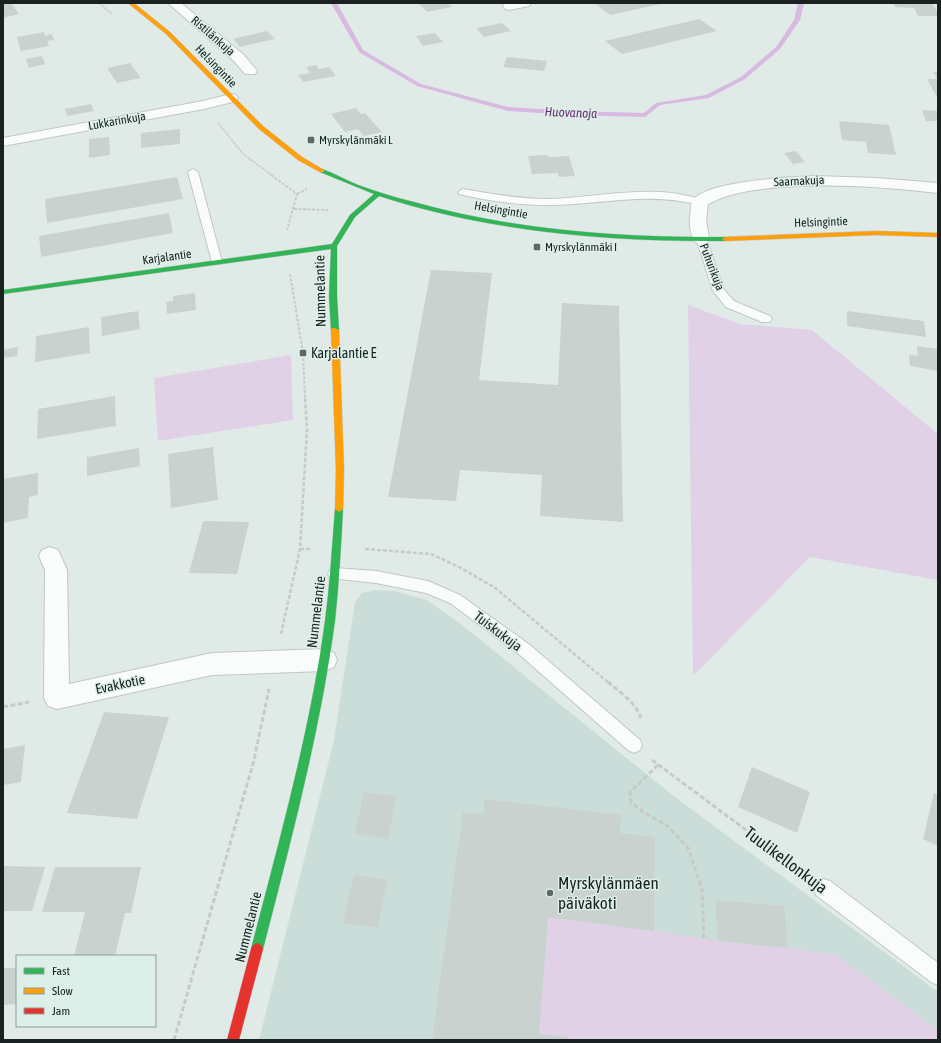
<svg xmlns="http://www.w3.org/2000/svg" width="941" height="1043" font-family="'Asap Condensed',sans-serif">
<rect width="100%" height="100%" fill="#e0ebe8"/>
<path fill="#cbddd8" d="M375,590L394,591L427,600L462,625L671,794L938,992V1040H259L334,740L355,602L362,593Z"/>
<g fill="#e1d1e7">
<path d="M688,305L740,324L812,330L938,434V580L810,557L693,676Z"/>
<path d="M291,355L293,420L158,441L154,378Z"/>
<path d="M548,917L654,931L718,941L788,948L836,955L938,1030V1040H567V1037L539,1034Z"/>
</g>
<g fill="none" stroke-linecap="round" stroke-linejoin="round">
<path fill="#d8b9e0" fill-rule="evenodd" d="M331,3H337L363,50L421,84L508,107L573,111L644,113L656,103L706,95L741,77L776,47L794,20L798,3H804L800,20L780,49L745,79L709,98L660,105L645,117L573,115L508,111L417,86L359,52Z"/>
</g>
<g fill="#c9d2cf">
<path d="M3,3H11L19,14L3,18Z"/>
<path d="M418,3H447L452,7L427,12Z"/>
<path d="M594,3H661V4L610,15Z"/>
<path d="M893,3H932L938,13V16H918L914,8L895,7Z"/>
<path d="M699,19L717,31L622,54L605,41Z"/>
<path d="M502,23L511,31L484,37L476,28Z"/>
<path d="M267,31L275,39L240,47L233,39Z"/>
<path d="M44,32L45,36L52,34L54,40L47,41L49,46L21,51L17,37Z"/>
<path d="M435,33L443,42L423,46L416,36Z"/>
<path d="M42,56L45,64L29,68L26,59Z"/>
<path d="M507,57L547,61L544,71L503,67Z"/>
<path d="M130,63L141,78L117,83L107,68Z"/>
<path d="M316,65L319,69L329,67L336,76L303,82L298,75L310,73L306,67Z"/>
<path d="M933,72H938V99L927,79H938Z"/>
<path d="M91,104L94,111L67,116L65,109Z"/>
<path d="M356,108L361,114L365,113L382,132L364,136L358,129L345,132L331,114Z"/>
<path d="M922,110L938,111V121H926Z"/>
<path d="M839,121L889,125L896,155L868,153L866,142L842,140Z"/>
<path d="M180,129V144L141,148V133Z"/>
<path d="M109,137L110,155L89,158V139Z"/>
<path d="M796,151L805,162L793,164L784,153Z"/>
<path d="M547,155L548,157L569,156L575,176L559,177L558,173L532,174L528,156Z"/>
<path d="M177,177L183,199L47,223L45,199Z"/>
<path d="M169,213L173,233L41,257L39,236Z"/>
<path d="M431,270L492,273L479,380L558,385L562,303L619,306L623,522L540,516L542,475L460,470L456,501L388,497Z"/>
<path d="M195,293L196,310L167,314L166,302L173,301V296Z"/>
<path d="M138,311L140,329L102,336L101,317Z"/>
<path d="M847,311L924,321L926,337L847,326Z"/>
<path d="M89,327L90,353L35,362L36,336Z"/>
<path d="M917,346L938,349V371L910,366L909,355L918,356Z"/>
<path d="M18,347L17,356L3,358V350Z"/>
<path d="M115,396L116,426L37,439L38,409Z"/>
<path d="M213,447L218,500L171,508L168,454Z"/>
<path d="M139,448L140,466L87,476V457Z"/>
<path d="M38,473V495L29,497L28,518L3,523V479Z"/>
<path d="M203,521L249,522L237,574L189,573Z"/>
<path d="M104,712L169,717L137,819L67,813Z"/>
<path d="M25,745L21,782L3,785V749Z"/>
<path d="M752,767L810,792L797,833L738,807Z"/>
<path d="M364,792L396,796L388,839L355,834Z"/>
<path d="M934,793L938,795V846L923,839Z"/>
<path d="M485,799L621,815L620,833L655,837L654,931L548,917L539,1034L567,1037V1040H432L463,812L483,815Z"/>
<path d="M3,866L45,867L32,911H3Z"/>
<path d="M55,867H141L131,913H125L115,956H74L85,912H42Z"/>
<path d="M354,875L387,880L378,928L343,923Z"/>
<path d="M715,900L784,906L788,948L718,941Z"/>
<path d="M3,968H17V1004L3,1005Z"/>
</g>
<g fill="none" stroke-linecap="round" stroke-linejoin="round">
<g stroke="#c0c7c5" stroke-width="2">
<g id="lane">
<path d="M193,169L198,172L222,262L221,264H213L212,262L188,172Z"/>
<path d="M463,189C491,194 520,199 548,199C586,198 623,190 661,192C676,193 690,196 704,200L705,202L700,205C644,191 602,205 548,205C519,205 488,201 459,194L458,192Z"/>
<path d="M701,235L706,238L724,290L734,301L770,316L772,319L770,322H762L726,307L713,291L696,238Z"/>
<path d="M335,568L376,571L428,581L460,595L530,645L640,740L642,745L640,750L634,753L628,750L520,655L450,603L426,593L376,583L330,578L328,574L330,570Z"/>
<path d="M823,879L830,881L938,963V985L931,982L816,895L814,888L816,881Z"/>
</g>
</g>
<g stroke="#c0c7c5" stroke-width="2">
<g id="street">
<path d="M168,3H181L244,55L257,71L255,74H245L234,61Z"/>
<path d="M505,3H531L529,6L509,10L505,9L503,6Z"/>
<path d="M231,94L236,95L238,98L236,101L204,109L3,146V138L203,101Z"/>
<path d="M815,176L876,178L938,183V193C886,187 834,183 782,187C756,189 731,192 708,204L706,221L709,238L707,242L701,243L695,242C691,236 689,225 690,218C691,213 690,204 693,200C708,181 791,177 815,176Z"/>
<path d="M50,547L58,550L67,570L69,684L212,653L325,649L334,653L337,660L334,667L325,671L212,675L57,709L48,706L44,698L45,570L39,556L42,550Z"/>
</g>
</g>
<g stroke="#c0c7c5" stroke-width="1">
<g id="fast">
<path d="M322,169C334,173 346,180 358,185C375,191 393,197 410,201C512,230 619,238 725,237L728,239L725,241C609,242 490,232 379,196L355,217L337,246V296L339,330L335,332L331,330L329,296L331,249L3,294V290L332,244L350,215L374,194L320,172L319,171Z"/>
<path d="M339,506L343,509C341,546 339,584 335,621C320,732 291,841 263,949L261,953L257,955L253,953L251,949C279,841 310,732 325,621C330,584 332,546 335,509Z"/>
</g>
</g>
<g stroke="#c0c7c5" stroke-width="1">
<g id="slow">
<path d="M128,3H134L170,32L263,126L302,157L324,170V172H320L298,160L259,129L166,34Z"/>
<path d="M876,231L938,233V237L876,235L725,241L722,239L725,237Z"/>
<path d="M332,328H335L339,330L344,470L343,509L339,512L335,509L336,470L331,330Z"/>
</g>
</g>
<g stroke="#c0c7c5" stroke-width="1">
<path id="jam" d="M257,943L261,945L263,949L239,1040H227L251,949L253,945Z"/>
</g>
<g stroke="#c7cac9" stroke-width="1.5" stroke-dasharray="2.5 1" stroke-linecap="butt">
<path d="M99,3L112,14"/>
<path d="M218,123L243,154L273,176"/>
</g>
<g stroke="#c7cac9" stroke-width="2" stroke-dasharray="3 1.5" stroke-linecap="butt">
<path d="M271,175L297,194L287,230"/>
<path d="M297,194L307,189"/>
<path d="M294,209L329,210"/>
<path d="M290,274L303,353L305,399"/>
</g>
<g stroke="#c7cac9" stroke-width="2.5" stroke-dasharray="4 2" stroke-linecap="butt">
<path d="M300,549H311"/>
<path d="M365,549L431,554L459,567L494,587L609,683"/>
<path d="M281,634L300,549L307,429L305,398"/>
</g>
<g stroke="#c7cac9" stroke-width="3" stroke-dasharray="5 2.5" stroke-linecap="butt">
<path d="M608,682C620,692 636,703 641,718"/>
<path d="M3,707L29,702"/>
<path d="M652,760L804,873"/>
<path d="M658,765L630,792L631,802L642,811L668,826L688,848L702,889L704,939"/>
<path d="M174,1040L254,760L269,689"/>
</g>
<use href="#lane" fill="#fafcfc" fill-rule="evenodd"/>
<use href="#street" fill="#fafcfc" fill-rule="evenodd"/>
<use href="#fast" fill="#30b455" fill-rule="evenodd"/>
<use href="#slow" fill="#ff9f0a" fill-rule="evenodd"/>
<use href="#jam" fill="#e5322d" fill-rule="evenodd"/>
</g>
<g fill="#606866" stroke="#dcefe9" stroke-width="1.5">
<rect x="307" y="136" width="8" height="8" rx="2"/>
<rect x="533" y="243" width="8" height="8" rx="2"/>
<rect x="299" y="349" width="8" height="8" rx="2"/>
<circle cx="550" cy="893" r="4"/>
</g>
<g text-anchor="middle" stroke-width="3" stroke-linejoin="round" paint-order="stroke">
<g font-size="12" fill="#1b2120" stroke="#dcefe9">
<text transform="translate(213 36) rotate(41)" y="4">Ristilänkuja</text>
<text transform="translate(216 66) rotate(46)" y="4">Helsingintie</text>
<text transform="translate(117 121) rotate(-10)" y="4">Lukkarinkuja</text>
<text transform="translate(799 181) rotate(-3)" y="4">Saarnakuja</text>
<text transform="translate(501 210) rotate(10)" y="4">Helsingintie</text>
<text transform="translate(821 222) rotate(-2)" y="4">Helsingintie</text>
<text transform="translate(167 257) rotate(-8)" y="4">Karjalantie</text>
<text transform="translate(712 267) rotate(69)" y="4">Puhurikuja</text>
</g>
<g font-size="12" fill="#1b2120" stroke="#dcefe9" text-anchor="start">
<text x="319" y="144">Myrskylänmäki L</text>
<text x="545" y="251">Myrskylänmäki I</text>
</g>
<g font-size="13" font-style="italic" fill="#6a3074" stroke="#dcefe9">
<text transform="translate(571 112) rotate(2)" y="5">Huovanoja</text>
</g>
<g font-size="14" fill="#1b2120" stroke="#dcefe9">
<text transform="translate(320 291) rotate(-91)" y="5">Nummelantie</text>
<text transform="translate(316 612) rotate(-83)" y="5">Nummelantie</text>
<text transform="translate(498 631) rotate(37)" y="5">Tuiskukuja</text>
<text transform="translate(120 684) rotate(-12)" y="5">Evakkotie</text>
<text transform="translate(248 927) rotate(-76)" y="5">Nummelantie</text>
</g>
<g font-size="14" fill="#1b2120" stroke="#dcefe9" text-anchor="start">
<text x="311" y="358">Karjalantie E</text>
</g>
<g font-size="17" fill="#1b2120" stroke="#dcefe9">
<text transform="translate(786 860) rotate(37)" y="6">Tuulikellonkuja</text>
</g>
<g font-size="17" fill="#1b2120" stroke="#dcefe9" text-anchor="start">
<text x="558" y="889">Myrskylänmäen<tspan x="558" dy="20">päiväkoti</tspan></text>
</g>
</g>
<rect width="941" height="1043" fill="none" stroke="#1b2120" stroke-width="8"/>
<rect x="16" y="955" width="140" height="72" fill="#dcefe9" stroke="#8f9d99"/>
<rect x="24" y="968" width="20" height="6" fill="#30b455" stroke="#8f9d99"/>
<text x="52" y="975" font-size="12" fill="#1b2120">Fast</text>
<rect x="24" y="988" width="20" height="6" fill="#ff9f0a" stroke="#8f9d99"/>
<text x="52" y="995" font-size="12" fill="#1b2120">Slow</text>
<rect x="24" y="1008" width="20" height="6" fill="#e5322d" stroke="#8f9d99"/>
<text x="52" y="1015" font-size="12" fill="#1b2120">Jam</text>
</svg>
